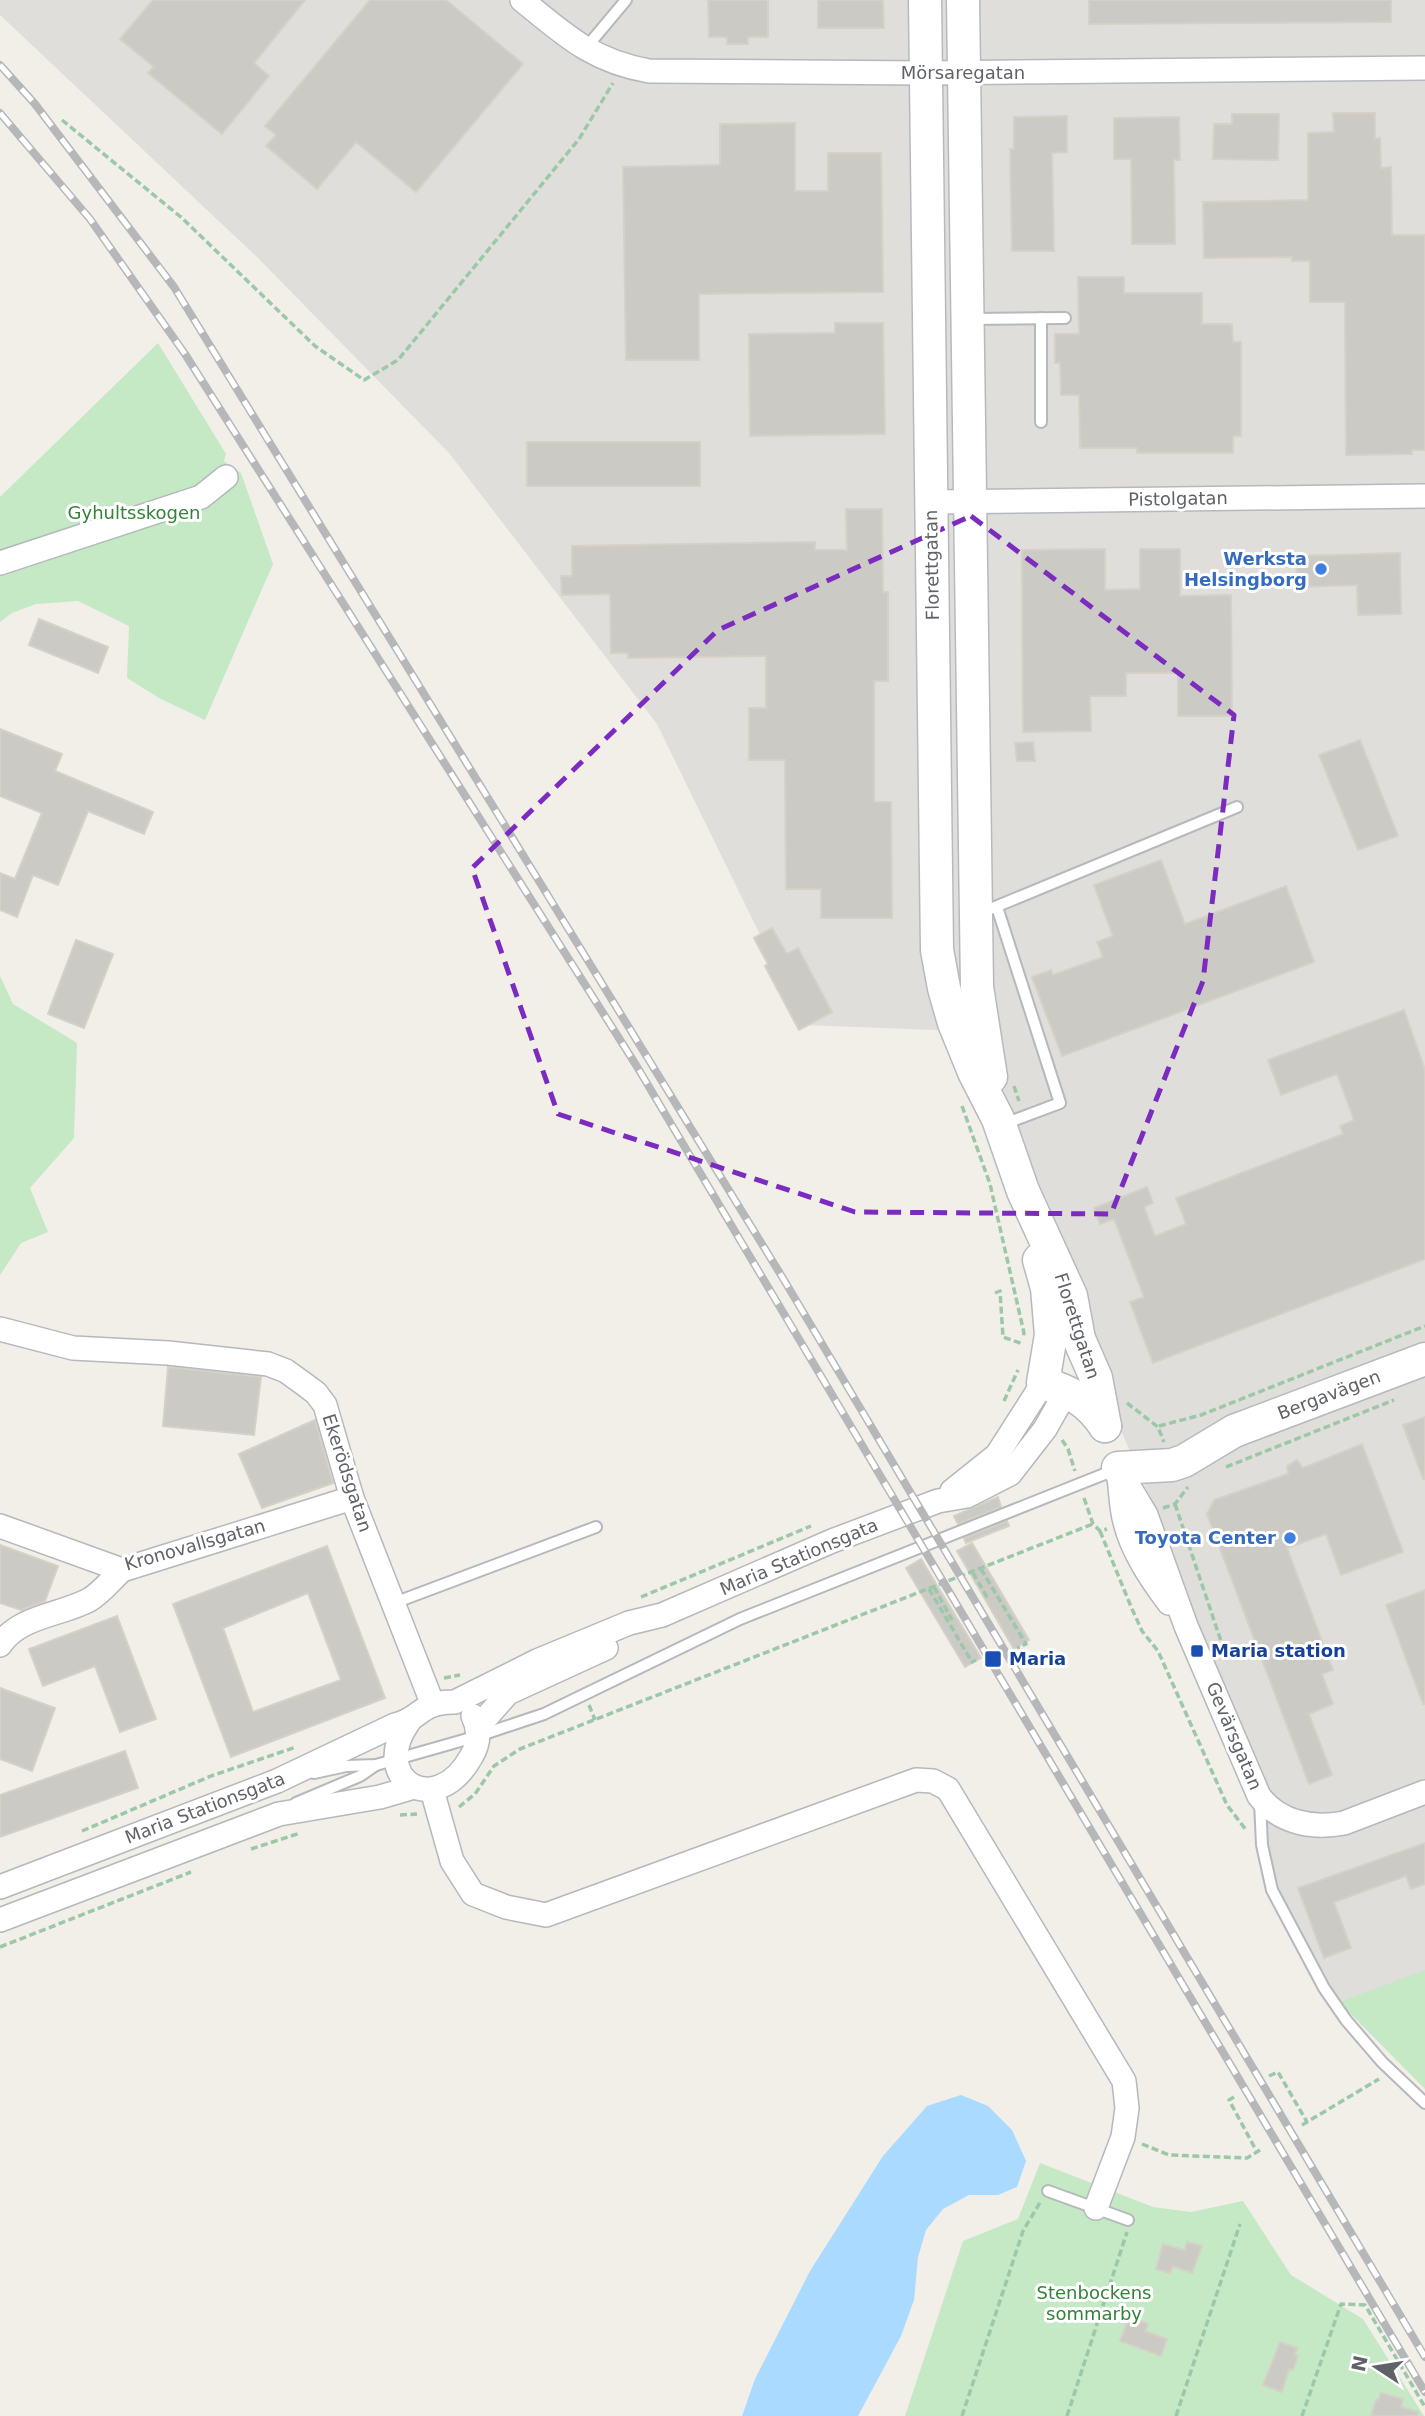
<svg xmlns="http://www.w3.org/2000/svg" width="1425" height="2416" font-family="'DejaVu Sans',sans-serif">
<rect width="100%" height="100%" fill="#f1efe8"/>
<path fill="#e0deda" d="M0,0H1425V1973L1339,2002L1276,1888L1269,1863L1266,1835L1268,1811L1156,1512L1105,1393L962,1031L804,1025L657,724L449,453L259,259L0,15Z"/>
<g fill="#c5e8c5">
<path d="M158,343L226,454L224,461L241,473L273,564L205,720L159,698L127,678L129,626L78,601L36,604L12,613L0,622V497Z"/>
<path d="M0,976L13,1004L77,1043L74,1138L30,1188L48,1232L21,1243L0,1275Z"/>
<path d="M1425,1970V2089L1339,2002Z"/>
<path d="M1040,2163L1153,2207L1191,2212L1243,2201L1291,2275L1363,2319L1424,2416H905L963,2241L1018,2219Z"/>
</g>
<path fill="#aadaff" d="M961,2095L988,2106L1012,2130L1026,2161L1017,2187L998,2195H969L943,2209L926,2230L918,2257L914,2300L901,2336L858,2416H742L755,2379L810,2271L883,2156L927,2106Z"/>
<g fill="#cccac5" stroke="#d6d1c6" stroke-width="2" fill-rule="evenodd">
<path d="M153,0H305L254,63L269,76L222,134L148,73L154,67L120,39Z"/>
<path d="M370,0H446L523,64L416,192L356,142L317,189L266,146L276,135L265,126Z"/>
<path d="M708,0H768V37H748V44H727V37H709Z"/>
<path d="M818,0H883L884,28H818Z"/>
<path d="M1089,0H1391V22L1089,24Z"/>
<path d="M1333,113H1375V139L1380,138L1381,168L1391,167L1392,235H1425V450H1412V454L1346,455L1345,302H1310V261H1292V257L1204,258L1203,202L1308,200V133L1334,132Z"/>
<path d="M1232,114H1279L1278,160L1213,159L1214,124H1232Z"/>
<path d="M1067,116V152L1052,153L1054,251H1012L1010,149H1014V117Z"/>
<path d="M1179,117L1180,160H1174L1175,244H1132L1131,159H1114V118Z"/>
<path d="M795,123V191H828V153H881L883,292L699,294V360H626L623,167L720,165V124Z"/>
<path d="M1078,277H1124V293H1202V324H1232L1233,342H1241V436H1233V453H1137V448H1080L1079,395H1061L1060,363H1055V334H1079Z"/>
<path d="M835,323H883L885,434L750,436L749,334L835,333Z"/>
<rect x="527" y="442" width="173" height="44"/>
<path d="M846,509H882L883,592H888V681H874V802H891L892,918H821V889H786L785,760H749V708H766V656L628,658V653H611L610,594L562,595L561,576H572V546L815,542V550H847Z"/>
<path d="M1105,549V590L1140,589V549H1180V596L1231,595L1232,716H1178V673H1126V696H1090L1091,731L1023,732L1022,550Z"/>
<path d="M1400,553L1401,614L1358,615L1357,585L1297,587L1296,556Z"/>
<path d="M39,619L108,647L98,673L29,645Z"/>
<path d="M0,729L62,754L55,771L153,812L144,834L88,811L58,885L33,875L17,917L0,910V873L15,879L42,813L0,796Z"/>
<path d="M1360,740L1398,836L1358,850L1319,755Z"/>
<path d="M1033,742L1035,761H1017L1015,743Z"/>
<path d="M1161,860L1185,924L1286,886L1314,962L1062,1056L1032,977L1051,970L1053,975L1103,957L1097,942L1113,936L1094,885Z"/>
<path d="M772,928L787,954L798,948L832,1012L799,1030L765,966L768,964L754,938Z"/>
<path d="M76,940L113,954L84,1028L48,1014Z"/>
<path d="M1404,1010L1425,1070V1259L1153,1363L1130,1302L1144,1297L1114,1219L1100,1224L1094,1208L1147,1187L1153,1203L1144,1207L1155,1236L1186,1224L1176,1198L1343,1134L1340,1126L1354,1120L1337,1074L1281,1095L1268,1060Z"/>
<path d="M168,1367L261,1377L254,1435L163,1426Z"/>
<path d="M1425,1417V1479H1423L1403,1425Z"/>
<path d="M315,1420L333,1483L262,1508L239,1454Z"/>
<path d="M1362,1444L1403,1552L1341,1575L1326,1534L1287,1548L1333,1670L1322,1674L1333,1704L1309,1714L1332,1775L1309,1784L1207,1514L1214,1500L1288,1474L1287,1466L1297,1460L1303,1468Z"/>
<path d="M998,1497L1001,1507L958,1524L954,1516Z"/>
<path d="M1007,1521L1009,1526L966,1543L964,1538Z"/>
<path d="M972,1543L1029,1640L1014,1649L957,1551Z"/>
<path d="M0,1545L58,1566L45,1601L21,1610L0,1603Z"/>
<path d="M327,1546L385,1698L231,1757L173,1604ZM308,1593L341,1680L253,1712L223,1628Z"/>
<path d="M921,1559L981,1658L965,1667L906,1568Z"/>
<path d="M1425,1590V1704H1423L1386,1605Z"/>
<path d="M117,1616L156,1719L120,1732L95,1666L43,1686L29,1649Z"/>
<path d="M0,1688L55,1708L32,1771L0,1759Z"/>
<path d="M125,1751L138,1788L0,1837V1795Z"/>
<path d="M1425,1843V1884L1411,1889L1406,1876L1334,1902L1351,1948L1324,1958L1298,1888Z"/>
<path d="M1187,2242L1202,2246L1192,2273L1173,2266L1170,2273L1156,2269L1163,2244L1185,2250Z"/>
<path d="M1130,2316L1148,2324L1145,2331L1167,2339L1161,2356L1120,2341Z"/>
<path d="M1280,2342L1297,2348L1295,2355L1298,2356L1293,2370L1289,2369L1282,2392L1263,2385Z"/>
<path d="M1381,2393L1403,2399L1401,2407L1418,2412L1417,2416H1371L1376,2400H1378Z"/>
</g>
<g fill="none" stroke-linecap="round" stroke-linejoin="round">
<g stroke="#b5b8bc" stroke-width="14">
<g id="lane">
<path d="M585,49L626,0"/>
<path d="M1041,318V422"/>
<path d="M970,319L1065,318"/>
<path d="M997,907L1060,1103L1004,1124"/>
<path d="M978,914L1237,807"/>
<path d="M394,1603L596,1527"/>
<path d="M314,1773L346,1766L376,1765L478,1736L544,1714L740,1619L1117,1469"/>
<path d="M1260,1802L1262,1845L1272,1890L1324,1988L1346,2020L1382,2062L1425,2103"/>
<path d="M296,1803L360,1776L376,1765"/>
<path d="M1048,2191L1128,2220"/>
</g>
</g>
<g stroke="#b5b8bc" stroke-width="26">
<g id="street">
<path d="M522,0C565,35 592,61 649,71L926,73L1425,68"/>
<path d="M931,502L1425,496"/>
<path d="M0,563L201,497L226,477"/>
<path d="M0,1329L73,1348L168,1353L268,1364L286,1371L304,1384L316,1393L325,1405L352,1498L433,1705"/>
<path d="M1118,1468L1146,1515L1186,1626L1259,1796C1279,1823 1313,1829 1344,1823L1425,1792"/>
<path d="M1119,1478C1121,1492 1121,1508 1125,1522C1132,1551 1151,1579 1169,1603"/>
<path d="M952,1491L997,1455L1043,1383"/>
<path d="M0,1526L122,1570L352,1498"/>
<path d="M0,1645C19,1616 61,1615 89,1600C101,1593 112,1579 122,1570"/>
<path d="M408,1723C369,1779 435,1821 471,1757C479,1744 480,1730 473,1716"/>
<path d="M477,1728L508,1693L606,1648"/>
<path d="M432,1790L452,1861L473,1894L506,1907L546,1915L916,1780L933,1781L948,1789L1124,2081L1127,2108L1123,2137L1096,2208"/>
<path d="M0,1887L277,1781L395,1725C420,1720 420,1701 455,1702L537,1661L629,1623L662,1615L832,1541L938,1501L967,1496L1010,1474L1045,1429L1067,1390"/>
<path d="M0,1920L279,1814L380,1797L414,1787"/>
</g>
</g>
<g stroke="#b6babf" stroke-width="35">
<g id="secondary">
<path d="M925,0L937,950L944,988L954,1023L974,1072L998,1119L1023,1191L1071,1296L1079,1339L1096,1378L1105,1426"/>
<path d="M963,0L977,987L991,1077"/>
<path d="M1039,1260L1047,1288L1051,1335L1043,1383C1071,1392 1088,1401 1105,1426"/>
<path d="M1118,1468L1172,1465L1184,1461L1234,1431L1425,1359"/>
</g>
</g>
<g stroke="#9cc7a9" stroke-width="3.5" stroke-dasharray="7 3.5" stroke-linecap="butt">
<path d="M62,120L182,218L315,346L364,380L398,360L579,139L613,83"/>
<path d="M1014,1086L1019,1101"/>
<path d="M962,1106L990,1184L1024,1333L1023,1338"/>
<path d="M995,1293L1000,1291L1003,1337L1023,1344"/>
<path d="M1004,1401L1018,1370"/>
<path d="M1127,1403L1158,1427L1164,1442"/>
<path d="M1159,1426L1201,1415L1425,1326"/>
<path d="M1062,1440L1068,1449L1075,1471"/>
<path d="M1226,1467L1394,1400"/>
<path d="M1084,1498L1093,1524L1100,1531L1107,1529"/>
<path d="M1175,1504L1228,1662"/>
<path d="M1163,1508L1175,1504L1188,1487"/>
<path d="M1100,1531L1132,1609L1142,1631L1158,1651L1227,1805L1246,1830"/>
<path d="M981,1569L1026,1644L1017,1648"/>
<path d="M973,1573L988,1599"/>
<path d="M934,1587L952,1620"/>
<path d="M929,1589L972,1662L976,1660"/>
<path d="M641,1597L811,1526"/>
<path d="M444,1678L460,1675"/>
<path d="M589,1705L595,1720"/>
<path d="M459,1807L475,1794L494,1766L520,1749L1093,1524"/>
<path d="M400,1815L417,1814"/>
<path d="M82,1831L211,1776L296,1747"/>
<path d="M251,1849L300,1833"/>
<path d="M0,1947L191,1872"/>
<path d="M1269,2076L1278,2072L1307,2122"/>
<path d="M1234,2097L1229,2100L1257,2152"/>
<path d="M1302,2125L1379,2079"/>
<path d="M1142,2144L1169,2155L1247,2158L1260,2150"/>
<path d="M962,2416L1023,2231L1041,2201"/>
<path d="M1067,2416L1127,2232"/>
<path d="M1176,2416L1240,2224"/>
<path d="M1302,2416L1341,2304L1365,2305L1425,2407"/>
</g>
<use href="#lane" stroke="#fff" stroke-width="10"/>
<use href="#street" stroke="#fff" stroke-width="23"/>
<use href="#secondary" stroke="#fff" stroke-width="32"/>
<g stroke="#b6b7b8" stroke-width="8">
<g id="rail">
<path d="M0,65L35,104L174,287L781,1275L1425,2357"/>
<path d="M0,113L90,219L185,354L636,1065L1425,2392"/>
</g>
</g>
<use href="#rail" stroke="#fff" stroke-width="5" stroke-dasharray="16" stroke-linecap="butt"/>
</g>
<path fill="none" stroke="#7b2cbf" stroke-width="5" stroke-dasharray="14 9" stroke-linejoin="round" d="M971,516L1234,715L1203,981L1111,1214L855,1212L558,1114L472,868L718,630Z"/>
<g fill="#3f7fe0" stroke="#fff" stroke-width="2.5">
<circle cx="1321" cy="569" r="7"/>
<circle cx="1290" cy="1538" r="7"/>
</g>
<g fill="#1a4fb4" stroke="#fff" stroke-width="2.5">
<rect x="1190" y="1644" width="14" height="14" rx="3.5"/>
<rect x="984" y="1650" width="18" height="18" rx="3.5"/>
</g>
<g text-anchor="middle" stroke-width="6" stroke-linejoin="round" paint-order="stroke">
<g font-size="18" fill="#5f6368" stroke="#fff">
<text x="963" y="79">Mörsaregatan</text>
<text transform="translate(1178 499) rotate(-1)" y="6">Pistolgatan</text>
<text transform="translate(932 565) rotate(-91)" y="6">Florettgatan</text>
<text transform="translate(1077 1326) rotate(72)" y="6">Florettgatan</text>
<text transform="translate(1329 1395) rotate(-21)" y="6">Bergavägen</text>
<text transform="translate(347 1473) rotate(72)" y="6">Ekerödsgatan</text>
<text transform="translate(195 1545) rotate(-16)" y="6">Kronovallsgatan</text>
<text transform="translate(799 1557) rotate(-23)" y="6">Maria Stationsgata</text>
<text transform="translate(1234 1736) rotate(67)" y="6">Gevärsgatan</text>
<text transform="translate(205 1808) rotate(-21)" y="6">Maria Stationsgata</text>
</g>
<g font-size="18" fill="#348238" stroke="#fff">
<text x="134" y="519">Gyhultsskogen</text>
<text x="1094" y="2299">Stenbockens<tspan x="1094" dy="21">sommarby</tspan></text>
</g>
<g font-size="18" font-weight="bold" fill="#366cbe" stroke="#fff" text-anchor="end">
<text x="1307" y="565">Werksta<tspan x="1307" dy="21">Helsingborg</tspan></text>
<text x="1276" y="1544">Toyota Center</text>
</g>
<g font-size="18" font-weight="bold" fill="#164399" stroke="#fff" text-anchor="start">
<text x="1211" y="1657">Maria station</text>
<text x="1009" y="1665">Maria</text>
</g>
</g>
<g transform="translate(1376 2367) rotate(282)" stroke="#ffffff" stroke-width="5" paint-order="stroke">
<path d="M0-5L12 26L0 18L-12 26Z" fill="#5f6368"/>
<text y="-10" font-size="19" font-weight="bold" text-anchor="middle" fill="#5f6368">N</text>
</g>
</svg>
